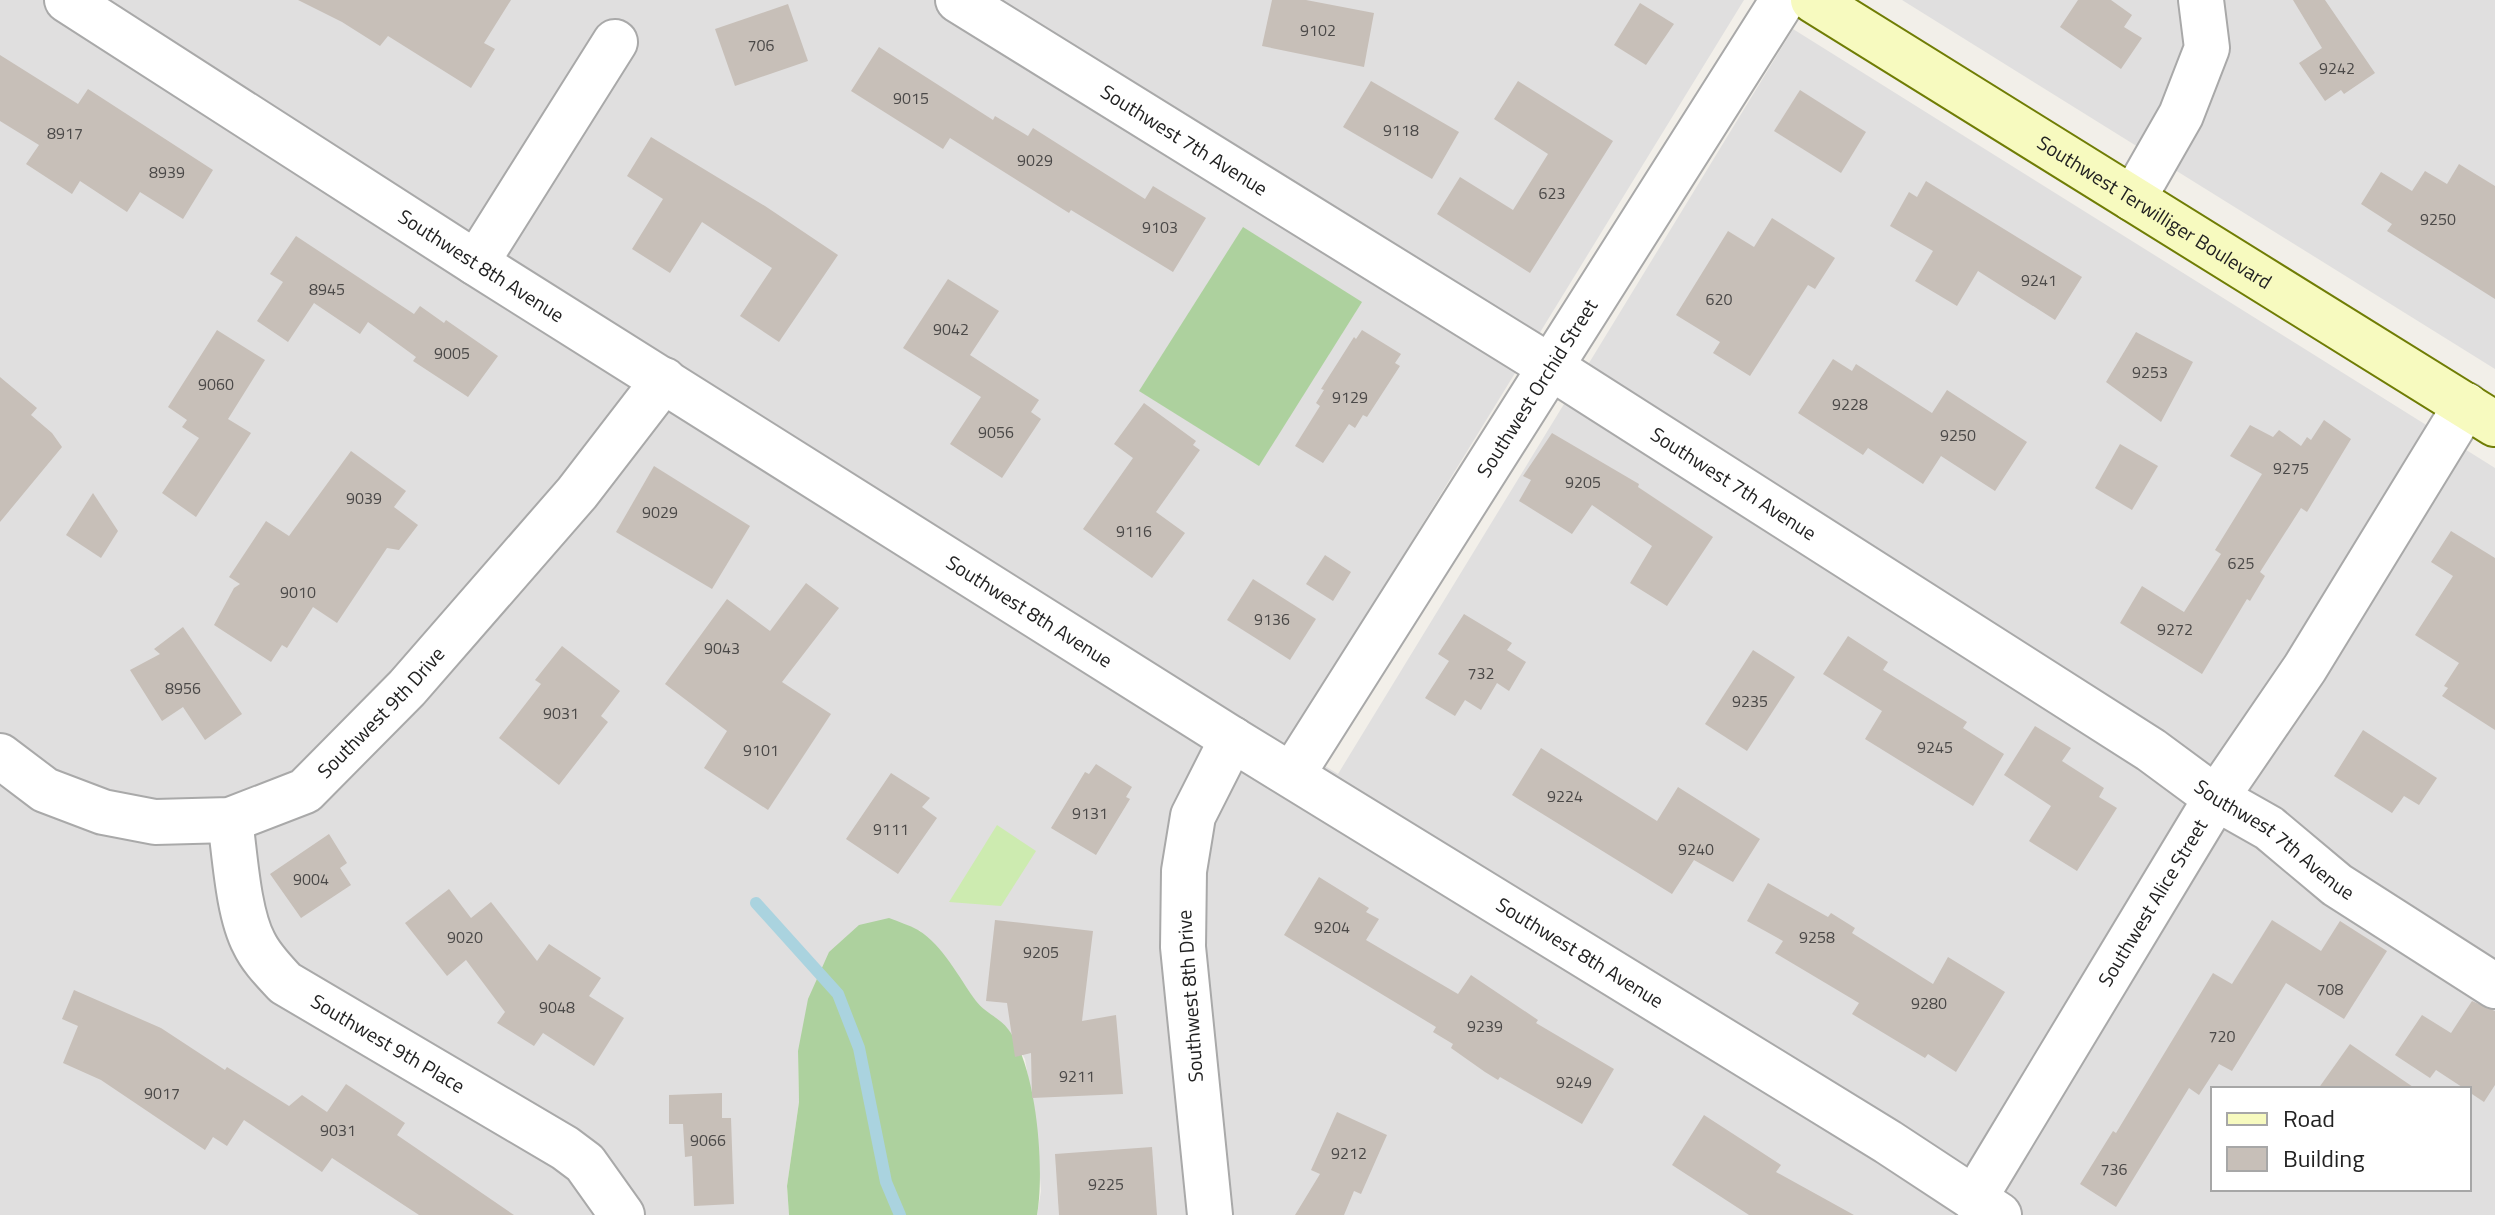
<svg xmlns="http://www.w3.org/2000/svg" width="2495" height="1215" font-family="'Titillium Web',sans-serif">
<rect width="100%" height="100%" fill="#f2efe9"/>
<g fill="#e0dfdf" fill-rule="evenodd">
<path d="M0,0H1744L1288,743L1338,774L1793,29L2495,468V1215H1037L1041,1191L1036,1125L1025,1059L1007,1028L979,1006L939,949L919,930L798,1051L799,1102L787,1186L789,1215H0ZM2213,1089H2469V1189H2213Z"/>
<path d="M1902,0H2495V369Z"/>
</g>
<path fill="#cdebb0" d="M997,825L1036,851L1001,906L949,902Z"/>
<g fill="#add19e">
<path d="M1243,227L1362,302L1259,466L1139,391Z"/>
<path d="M889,918C899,922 909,925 918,930C943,945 959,978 976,1001C985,1013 1000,1018 1008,1029C1037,1067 1045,1169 1037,1215H789L787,1186L799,1102L798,1051L808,999L829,952L859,925Z"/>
</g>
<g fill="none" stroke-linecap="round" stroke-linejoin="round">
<path stroke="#aad3df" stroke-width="12" d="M756,903L838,994L859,1048L886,1182L900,1215"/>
</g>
<g fill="#c7bfb8">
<path d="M298,0H511L484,43L495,49L471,88L388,36L380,46L342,22Z"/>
<path d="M1272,0H1306L1374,13L1364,67L1262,46Z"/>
<path d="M2078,0H2111L2132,15L2124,27L2142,38L2121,69L2060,27Z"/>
<path d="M2293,0H2325L2375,73L2344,94L2341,90L2325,101L2299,63L2322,48Z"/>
<path d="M1640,3L1674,24L1646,65L1614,45Z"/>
<path d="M788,4L808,61L735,86L715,29Z"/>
<path d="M879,47L993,120L995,116L1028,136L1033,128L1145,199L1153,186L1206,218L1173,272L1071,210L1069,213L950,138L943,149L851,91Z"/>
<path d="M0,55L78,104L88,89L213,170L183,219L140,192L127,212L80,181L72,194L26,164L39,145L0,121Z"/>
<path d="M1371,81L1459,132L1432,179L1343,127Z"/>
<path d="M1518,81L1613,141L1530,273L1437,214L1460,177L1513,210L1548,154L1494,119Z"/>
<path d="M1800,90L1866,132L1841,173L1774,131Z"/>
<path d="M651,137L765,206L838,255L779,342L740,316L772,268L702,222L670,273L632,249L663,199L627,176Z"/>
<path d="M2459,164L2495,186V299L2387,231L2392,224L2361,204L2381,172L2412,191L2425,171L2447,184Z"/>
<path d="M1926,181L2082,277L2055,320L1978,271L1957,306L1915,281L1933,251L1890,226L1909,192L1917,197Z"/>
<path d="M1772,218L1835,258L1815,289L1808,285L1750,376L1713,353L1720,342L1676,315L1728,231L1754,247Z"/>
<path d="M296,236L414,314L420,306L444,323L446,320L498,356L468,397L413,361L416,357L368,322L360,334L314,303L288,342L257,321L283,282L270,274Z"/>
<path d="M948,279L999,311L970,355L1039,400L1031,412L1041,419L1002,478L950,444L981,397L903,348Z"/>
<path d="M217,330L265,360L228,419L251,433L196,517L162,493L199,438L182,427L187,420L168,407Z"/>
<path d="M1362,330L1401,354L1395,363L1400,366L1367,417L1363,415L1355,428L1349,424L1323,463L1295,446L1320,406L1316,403L1324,390L1321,389L1354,337L1356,339Z"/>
<path d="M2136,332L2193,362L2161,422L2106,382Z"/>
<path d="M1833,359L1852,371L1856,364L1932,413L1947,390L2027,442L1995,491L1941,456L1923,484L1868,448L1863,455L1798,413Z"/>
<path d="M0,377L37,408L31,415L52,433L62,447L0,522Z"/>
<path d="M1144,403L1196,441L1193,445L1200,450L1156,512L1185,533L1152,578L1083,529L1133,458L1114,444Z"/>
<path d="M2324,420L2351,439L2307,512L2301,508L2260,572L2265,576L2250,601L2247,599L2202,674L2120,623L2142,586L2184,612L2221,554L2215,550L2262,474L2230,456L2250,425L2273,437L2279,430L2301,446L2307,437L2311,440Z"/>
<path d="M1552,433L1639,484L1638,487L1713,537L1667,606L1630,583L1652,546L1592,505L1572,534L1519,501L1531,480L1523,476Z"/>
<path d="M2120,444L2158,466L2132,510L2095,488Z"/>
<path d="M351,451L406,491L394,507L418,525L399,550L387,548L337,623L313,607L287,648L282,645L271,662L214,625L234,588L240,584L229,577L266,521L289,536Z"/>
<path d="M654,466L750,526L712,589L616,532Z"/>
<path d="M93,493L118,531L101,558L66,535Z"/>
<path d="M2451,531L2495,558V730L2442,696L2448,688L2444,686L2459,663L2415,635L2453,576L2431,562Z"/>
<path d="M1325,555L1351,572L1333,601L1306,584Z"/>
<path d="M1253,579L1316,619L1290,660L1227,620Z"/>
<path d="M806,583L839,608L782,682L831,714L768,810L704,768L727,731L665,684L727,599L770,631Z"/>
<path d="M1464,614L1512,643L1507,650L1526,662L1509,691L1497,683L1481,710L1465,700L1455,716L1425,698L1449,661L1438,654Z"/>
<path d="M183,627L242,714L205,740L183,707L162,721L130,670L160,654L154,649Z"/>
<path d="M1848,636L1888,662L1883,670L1967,722L1963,728L2004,754L1973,806L1865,739L1882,711L1823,674Z"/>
<path d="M562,646L620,691L601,716L608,722L559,785L499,738L541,684L535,680Z"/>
<path d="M1753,650L1795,677L1747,751L1705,724Z"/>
<path d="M2035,726L2071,748L2062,761L2104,788L2099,797L2117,808L2077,871L2029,841L2051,806L2004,775Z"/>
<path d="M2363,730L2437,778L2419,805L2404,796L2392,813L2334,776Z"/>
<path d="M1541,748L1657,821L1678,787L1760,839L1733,882L1694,860L1672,894L1512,795Z"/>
<path d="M1096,764L1132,787L1126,797L1130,799L1096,855L1051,828L1085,772L1089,774Z"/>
<path d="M891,773L930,798L922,807L937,818L898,874L846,839Z"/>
<path d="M329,834L347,863L340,868L351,885L301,918L270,874Z"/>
<path d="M1319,877L1369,908L1366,912L1379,919L1366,940L1458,994L1471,975L1538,1020L1536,1023L1614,1069L1582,1124L1500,1077L1498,1080L1485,1072L1451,1048L1453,1044L1433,1032L1436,1027L1284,935Z"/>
<path d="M1768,883L1828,917L1831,913L1855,928L1852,933L1933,984L1948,957L2005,992L1956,1072L1928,1054L1925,1058L1852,1014L1859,1003L1775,953L1783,941L1747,921Z"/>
<path d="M449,889L471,918L491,902L537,961L549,944L601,978L589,996L624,1018L594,1066L543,1033L534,1046L497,1023L505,1012L466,960L447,976L405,923Z"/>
<path d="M995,920L1093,931L1082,1021L1116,1015L1123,1094L1032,1098L1031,1053L1015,1057L1007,1003L986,1001Z"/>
<path d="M2272,920L2321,951L2340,921L2387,951L2344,1019L2286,983L2232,1071L2219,1064L2199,1095L2189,1088L2116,1207L2080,1184L2113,1131L2116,1133L2213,973L2232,984Z"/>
<path d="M74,990L161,1028L225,1070L227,1067L289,1106L302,1095L327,1112L346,1084L405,1123L397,1135L514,1215H419L332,1158L322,1172L244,1120L227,1146L213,1137L205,1150L101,1080L63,1063L78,1026L62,1019Z"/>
<path d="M2472,1001L2495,1011V1085L2484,1102L2469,1092V1089H2465L2436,1070L2430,1078L2395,1055L2422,1015L2451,1033Z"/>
<path d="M2350,1044L2416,1089H2318Z"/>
<path d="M722,1093V1118H731L734,1204L694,1206L692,1156L685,1157L683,1124H669V1095Z"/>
<path d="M1337,1112L1387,1135L1361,1194L1354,1191L1344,1215H1295L1320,1174L1311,1170Z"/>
<path d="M1704,1115L1781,1165L1776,1172L1854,1215H1749L1672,1165Z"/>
<path d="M1152,1147L1157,1215H1059L1055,1154Z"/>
</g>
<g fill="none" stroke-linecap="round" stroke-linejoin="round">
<g stroke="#a9a9a9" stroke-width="48">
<g id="street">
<path id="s1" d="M67,0L476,263L1232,739L1888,1142L1999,1215"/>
<path id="s2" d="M958,0L1552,368L2151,750L2216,798L2269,828L2337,885L2495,986"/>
<path d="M2133,199L2181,115L2207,48L2201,0"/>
<path d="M476,263L615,42"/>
<path id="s3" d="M0,756L45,790L103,812L155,822L230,820L305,791L407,688L577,493L664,380"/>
<path id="s4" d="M1292,775L1783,0"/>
<path id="s5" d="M230,820C235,855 238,913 254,943C261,958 274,971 285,983L565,1148L585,1163L622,1215"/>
<path id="s6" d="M1974,1199L2216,798L2305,668L2466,405"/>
<path d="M1210,1215L1183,947L1184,871L1193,816L1232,739"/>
</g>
</g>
<g stroke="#707d05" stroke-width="48">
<g id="secondary">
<path id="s7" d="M1813,0L2495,424"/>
</g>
</g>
<use href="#street" stroke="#fff" stroke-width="44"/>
<use href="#secondary" stroke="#f7fabf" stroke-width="44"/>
</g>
<g text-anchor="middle" stroke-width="6" stroke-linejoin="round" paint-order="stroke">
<g font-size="16" fill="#4b4948">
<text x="1318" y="36">9102</text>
<text x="761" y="51">706</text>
<text x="2337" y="74">9242</text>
<text x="911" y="104">9015</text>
<text x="1401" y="136">9118</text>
<text x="65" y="139">8917</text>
<text x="1035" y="166">9029</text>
<text x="167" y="178">8939</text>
<text x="1552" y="199">623</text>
<text x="2438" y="225">9250</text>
<text x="1160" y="233">9103</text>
<text x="2039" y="286">9241</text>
<text x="327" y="295">8945</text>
<text x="1719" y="305">620</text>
<text x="951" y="335">9042</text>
<text x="452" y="359">9005</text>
<text x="2150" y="378">9253</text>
<text x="216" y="390">9060</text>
<text x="1350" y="403">9129</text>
<text x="1850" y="410">9228</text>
<text x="996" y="438">9056</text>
<text x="1958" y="441">9250</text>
<text x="2291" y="474">9275</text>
<text x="1583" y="488">9205</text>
<text x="364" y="504">9039</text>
<text x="660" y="518">9029</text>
<text x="1134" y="537">9116</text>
<text x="2241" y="569">625</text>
<text x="298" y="598">9010</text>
<text x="1272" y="625">9136</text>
<text x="2175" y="635">9272</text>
<text x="722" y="654">9043</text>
<text x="1481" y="679">732</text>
<text x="183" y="694">8956</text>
<text x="1750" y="707">9235</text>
<text x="561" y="719">9031</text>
<text x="1935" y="753">9245</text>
<text x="761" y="756">9101</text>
<text x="1565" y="802">9224</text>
<text x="1090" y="819">9131</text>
<text x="891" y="835">9111</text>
<text x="1696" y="855">9240</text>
<text x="311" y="885">9004</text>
<text x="1332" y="933">9204</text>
<text x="465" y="943">9020</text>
<text x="1817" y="943">9258</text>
<text x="1041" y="958">9205</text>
<text x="2330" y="995">708</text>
<text x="1929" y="1009">9280</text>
<text x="557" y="1013">9048</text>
<text x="1485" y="1032">9239</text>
<text x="2222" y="1042">720</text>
<text x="1077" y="1082">9211</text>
<text x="1574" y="1088">9249</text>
<text x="162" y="1099">9017</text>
<text x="338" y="1136">9031</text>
<text x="708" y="1146">9066</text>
<text x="1349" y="1159">9212</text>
<text x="2114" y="1175">736</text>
<text x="1106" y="1190">9225</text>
</g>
<g font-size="20" fill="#222" stroke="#fff">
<text dy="7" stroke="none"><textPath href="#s2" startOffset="266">Southwest 7th Avenue</textPath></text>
<text dy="7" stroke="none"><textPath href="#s7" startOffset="402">Southwest Terwilliger Boulevard</textPath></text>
<text dy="7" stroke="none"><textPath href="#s1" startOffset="492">Southwest 8th Avenue</textPath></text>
<text dy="7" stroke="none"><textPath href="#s4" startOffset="458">Southwest Orchid Street</textPath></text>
<text dy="7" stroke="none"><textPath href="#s2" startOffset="914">Southwest 7th Avenue</textPath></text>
<text dy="7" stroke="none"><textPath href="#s1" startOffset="1140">Southwest 8th Avenue</textPath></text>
<text dy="7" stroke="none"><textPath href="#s3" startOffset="436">Southwest 9th Drive</textPath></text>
<text dy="7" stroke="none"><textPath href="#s2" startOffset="1562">Southwest 7th Avenue</textPath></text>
<text dy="7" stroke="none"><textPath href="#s6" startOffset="346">Southwest Alice Street</textPath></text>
<text dy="7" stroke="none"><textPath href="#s1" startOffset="1788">Southwest 8th Avenue</textPath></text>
<text transform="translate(1190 996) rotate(-94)" y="7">Southwest 8th Drive</text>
<text dy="7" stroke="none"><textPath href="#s5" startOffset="296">Southwest 9th Place</textPath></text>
</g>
</g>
<rect x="2211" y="1087" width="260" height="104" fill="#ffffff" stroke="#a7a7a7" stroke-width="2"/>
<rect x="2227" y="1113" width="40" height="12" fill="#f7fabf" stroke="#a7a7a7" stroke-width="2"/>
<text x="2283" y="1127" font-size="24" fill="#222222">Road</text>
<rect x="2227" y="1147" width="40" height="24" fill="#c7bfb8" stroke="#a7a7a7" stroke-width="2"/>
<text x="2283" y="1167" font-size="24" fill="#222222">Building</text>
</svg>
